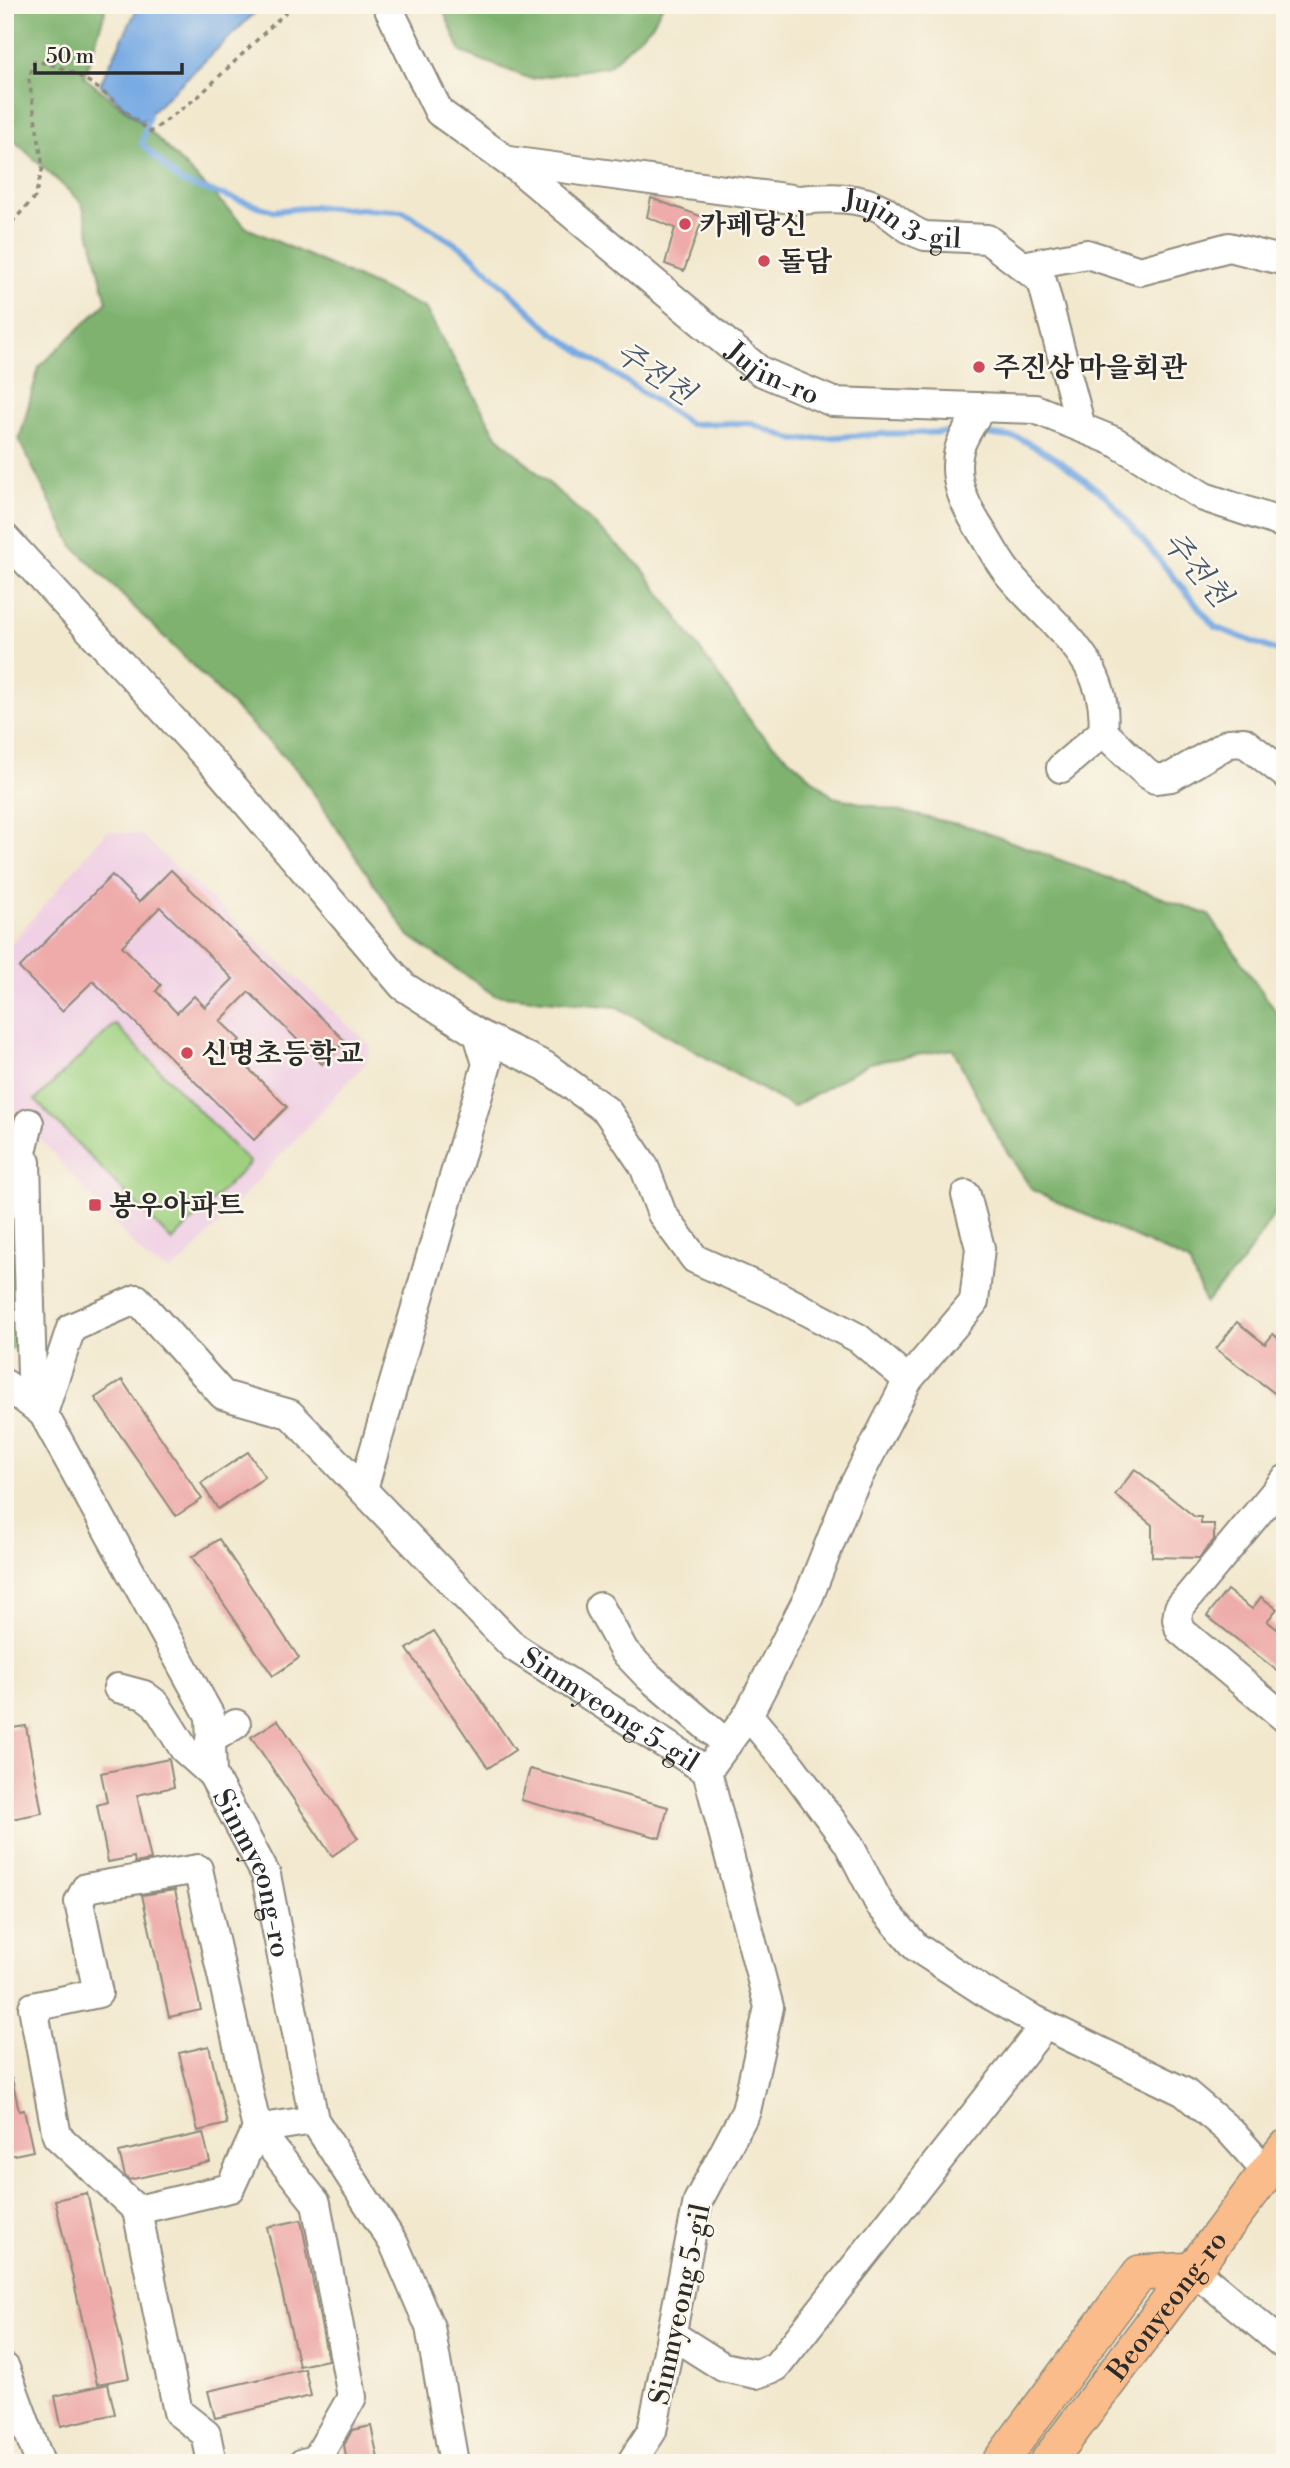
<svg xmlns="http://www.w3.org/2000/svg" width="1290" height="2468" font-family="'Libre Bodoni','Noto Serif KR',serif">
<rect width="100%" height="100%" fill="#fbf7ec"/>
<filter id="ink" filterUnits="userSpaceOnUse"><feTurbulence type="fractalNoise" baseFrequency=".0143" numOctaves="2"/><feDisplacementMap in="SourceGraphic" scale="14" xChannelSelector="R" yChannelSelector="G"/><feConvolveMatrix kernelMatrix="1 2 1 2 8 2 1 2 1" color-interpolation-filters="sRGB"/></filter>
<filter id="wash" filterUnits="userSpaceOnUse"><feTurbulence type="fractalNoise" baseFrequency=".00686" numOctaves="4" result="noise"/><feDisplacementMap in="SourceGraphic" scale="28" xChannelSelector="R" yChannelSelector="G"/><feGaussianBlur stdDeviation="1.57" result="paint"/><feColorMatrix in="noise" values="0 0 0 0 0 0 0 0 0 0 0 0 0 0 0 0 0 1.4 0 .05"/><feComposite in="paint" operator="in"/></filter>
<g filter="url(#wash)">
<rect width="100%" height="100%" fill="#f2e8ce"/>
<path fill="#f0d0e4" d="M107,831L141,835L370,1045L367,1061L184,1261L170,1271L146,1259L5,1099V951Z"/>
<path fill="#9ed080" stroke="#647e56" stroke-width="2" d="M115,1024L250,1163L172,1241L35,1100Z"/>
<g fill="#7eb26e" stroke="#546e4c" stroke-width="2">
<path d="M5,5H103L105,12L84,77L141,122L247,228L425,308L497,436L642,568L757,730L833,797L971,827L1209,915L1277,1013L1285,1014V1198L1241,1264L1205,1303L1189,1262L1032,1190L997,1136L953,1049L869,1063L793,1107L617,1007L494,995L409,936L300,773L73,546L19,441L39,367L107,302L82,203L5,132Z"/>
<path d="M441,5H663L652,25L609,66L531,79L461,52Z"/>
<path d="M5,1220L15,1233L14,1348L5,1349Z"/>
</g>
<path fill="#78aae3" stroke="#526a87" stroke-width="2" d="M139,5H263L141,122L100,84Z"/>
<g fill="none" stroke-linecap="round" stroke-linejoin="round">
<g stroke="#78aae3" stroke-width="6">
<path d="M149,114L142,144L181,182L274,211L313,207L403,211L467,251L552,332L690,424L750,423L795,440L879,434L958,432"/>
<path d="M976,433L1019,438L1054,457L1107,497L1215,627L1285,654"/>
</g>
</g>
<g id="blocks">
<g fill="#eeaba9" fill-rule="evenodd">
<path d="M651,198L703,217L684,271L665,264L675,228L647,217Z"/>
<path d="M171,870L345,1041L322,1064L249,992L220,1021L240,1040L230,1050L287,1107L254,1140L93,981L62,1011L19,968L112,875L139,902ZM160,907L233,979L205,1007L194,996L177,1013L156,991L161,985L122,946Z"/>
<path d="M1237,1322L1265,1344L1273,1334L1285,1344V1401L1216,1349Z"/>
<path d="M122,1380L202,1499L176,1516L95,1398Z"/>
<path d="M248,1452L265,1477L218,1509L201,1483Z"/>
<path d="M1135,1469L1195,1517H1201V1524H1214V1540L1199,1558L1152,1557V1525L1115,1495Z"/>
<path d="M219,1539L299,1658L273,1676L192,1557Z"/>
<path d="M1227,1590L1252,1609L1261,1597L1277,1609L1267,1621L1285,1635V1677L1207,1616Z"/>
<path d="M434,1631L515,1750L488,1768L407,1649Z"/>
<path d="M278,1720L358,1838L332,1856L251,1737Z"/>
<path d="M26,1726L42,1813L11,1819L5,1791V1729Z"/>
<path d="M169,1759L174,1787L137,1795L151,1860L135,1863L134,1857L108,1862L97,1805L107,1802L101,1773Z"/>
<path d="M530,1769L668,1807L660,1838L521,1800Z"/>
<path d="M175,1890L201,2010L169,2017L142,1895Z"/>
<path d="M209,2046L227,2124L198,2131L179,2053Z"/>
<path d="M5,2079H12L19,2111L24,2110L33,2151L5,2157Z"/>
<path d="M203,2133L210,2162L129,2180L125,2176L119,2152Z"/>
<path d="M87,2193L129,2378L97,2384L55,2200Z"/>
<path d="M301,2220L328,2360L299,2366L267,2227Z"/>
<path d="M305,2369L311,2396L215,2418L208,2391Z"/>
<path d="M108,2384L115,2414L61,2426L55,2396Z"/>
<path d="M371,2426L379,2463H347L344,2445L352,2430Z"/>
</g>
</g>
</g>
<g filter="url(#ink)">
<use href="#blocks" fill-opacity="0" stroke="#8e8a7c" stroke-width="2"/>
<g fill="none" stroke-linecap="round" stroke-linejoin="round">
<g stroke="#8e8a7c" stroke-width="32">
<g id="minor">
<path id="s1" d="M387,5L439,112L521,171L760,371L833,402L1035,409L1114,441L1204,497L1285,524"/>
<path id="s2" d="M509,161L799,200C826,198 857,195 882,209C896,218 908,231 925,236L987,239L1042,281L1081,427"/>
<path d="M1022,266L1087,254L1140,271L1229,247L1285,261"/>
<path d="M981,407C974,421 962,436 959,450C952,478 964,503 978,526C988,541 996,558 1007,572C1048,623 1111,659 1103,732L1061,768"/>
<path d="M5,538L219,770L403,986L478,1034L487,1064L363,1489"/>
<path d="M1103,732L1146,773L1155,779L1171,777L1229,743L1244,742L1285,774"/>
<path d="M478,1034L545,1066L607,1111L644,1166L662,1214L695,1259L776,1295L858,1338L908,1380"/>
<path id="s3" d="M5,1137L26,1162L32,1377L43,1413L210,1716L212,1774L266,1875L314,2120L394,2244L430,2327L454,2463"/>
<path d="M21,1156L29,1123"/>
<path d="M5,1384L43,1413"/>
<path id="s4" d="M43,1413L71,1328L137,1299L223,1395L290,1414L514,1647L707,1771L769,2007L746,2111L698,2201L652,2431L631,2463"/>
<path d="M1285,1480L1179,1608L1177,1619L1180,1630L1285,1718"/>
<path d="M600,1607L624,1651L648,1676L727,1744"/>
<path d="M118,1688L144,1695L156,1704L184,1749L212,1774"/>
<path d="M748,1715L791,1766L848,1843L880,1905L916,1947L985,1992L1031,2018L1184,2092L1231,2132L1267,2172"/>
<path d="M210,1740L236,1724"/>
<path d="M707,1771L748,1715L809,1596L848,1497L908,1380L974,1302L980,1248L966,1195"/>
<path d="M137,2210L57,2136L33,2007L98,1993L79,1902L86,1888L198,1869L257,2129L316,2203L352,2397L316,2460L303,2463"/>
<path d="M1194,2270L1285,2346"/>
<path d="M671,2334L723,2367L756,2374L776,2367L1045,2025"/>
<path d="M5,2368L40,2463"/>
<path d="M212,2463L206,2434L178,2412L137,2210L230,2188L257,2129L314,2120"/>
</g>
</g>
<g stroke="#8e8a7c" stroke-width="38">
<g id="major">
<path d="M999,2463L1140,2273L1194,2270"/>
<path id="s5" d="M1047,2463L1285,2148"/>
</g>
</g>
<path stroke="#8e8a7c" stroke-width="3.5" stroke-dasharray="5 5" stroke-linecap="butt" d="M5,230L35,197L43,167L29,80L34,61C90,70 108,100 151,132L200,95L293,5"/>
<use href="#minor" stroke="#fff" stroke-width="28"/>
<use href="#major" stroke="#f9bc8a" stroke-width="35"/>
</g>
</g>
<g fill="#d1495b" stroke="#fbf7ec" stroke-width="2.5">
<circle cx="685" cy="224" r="7"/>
<circle cx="764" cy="261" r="7"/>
<circle cx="979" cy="367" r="7"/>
<circle cx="187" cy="1053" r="7"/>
<rect x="88" y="1198" width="14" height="14" rx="3.5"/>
</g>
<g text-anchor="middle" stroke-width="5" stroke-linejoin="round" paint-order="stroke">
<g font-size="28" fill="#2b2b2b" stroke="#fbf7ec">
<text dy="10" stroke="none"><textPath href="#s2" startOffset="401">Jujin 3-gil</textPath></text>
<text dy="10" stroke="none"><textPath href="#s1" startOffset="544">Jujin-ro</textPath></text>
<text dy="10" stroke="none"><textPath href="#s4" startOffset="798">Sinmyeong 5-gil</textPath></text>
<text dy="10" stroke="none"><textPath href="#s3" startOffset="798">Sinmyeong-ro</textPath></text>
<text transform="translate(679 2304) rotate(-78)" y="10">Sinmyeong 5-gil</text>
<text dy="10" stroke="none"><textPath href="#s5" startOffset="198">Beonyeong-ro</textPath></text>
</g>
<g font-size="28" font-weight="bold" fill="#2b2b2b" stroke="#fbf7ec" text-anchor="start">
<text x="699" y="234">카페당신</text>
<text x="778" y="271">돌담</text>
<text x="993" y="377">주진상 마을회관</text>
<text x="201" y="1063">신명초등학교</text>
<text x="109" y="1215">봉우아파트</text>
</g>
<g font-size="30" font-style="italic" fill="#46576b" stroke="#fbf7ec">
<text transform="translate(655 373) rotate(34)" y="10">주전천</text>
<text transform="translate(1197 569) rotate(50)" y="10">주전천</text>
</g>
</g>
<rect width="1290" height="2468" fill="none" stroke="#fbf7ec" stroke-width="28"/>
<path d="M35 63v10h147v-10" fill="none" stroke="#2b2b2b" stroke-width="3.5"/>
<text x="46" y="63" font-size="21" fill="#2b2b2b" stroke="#fbf7ec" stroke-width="5" paint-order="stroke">50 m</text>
</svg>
